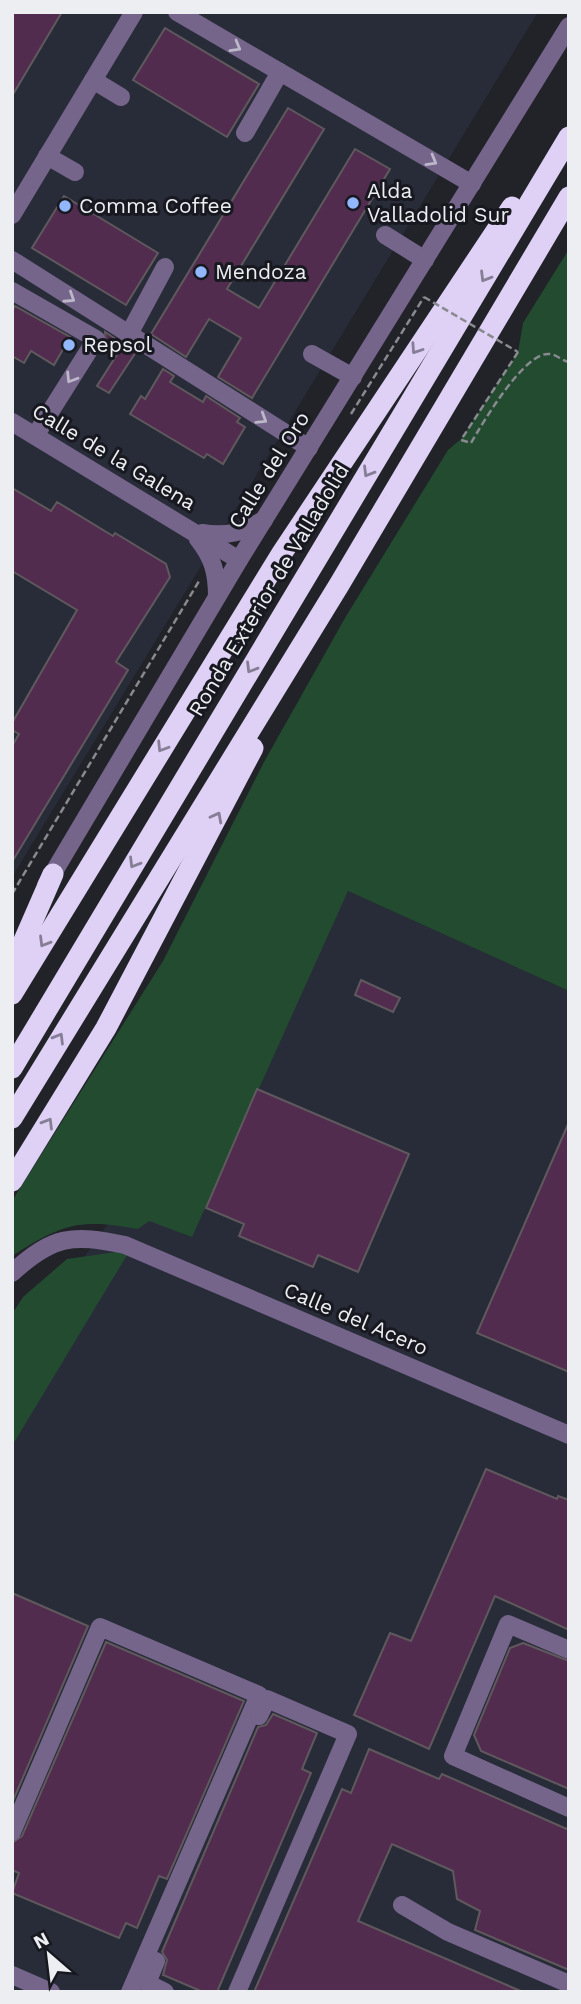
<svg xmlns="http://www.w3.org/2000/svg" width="581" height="2004" font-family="'Work Sans',sans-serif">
<rect width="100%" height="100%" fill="#212329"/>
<g fill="#282c38">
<path d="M12,12H538L12,877Z"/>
<path d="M348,891L569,991V1992H12V1357Z"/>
</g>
<g fill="#224b30">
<path d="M569,249V991L348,891L192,1237L149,1221L138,1229C79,1218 62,1224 12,1256V1201L163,961L264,762L345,618L448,450L461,439L518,352L523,323Z"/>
<path d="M130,1250L12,1446V1314L23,1297L67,1259Z"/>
</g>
<g fill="#522c4e" stroke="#5f595e" stroke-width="2">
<path d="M12,12H62L12,96Z"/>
<path d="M165,28L259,84L227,137L133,80Z"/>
<path d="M288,108L324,129L227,289L259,308L355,149L390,169L252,398L218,377L241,338L209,319L186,357L151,334Z"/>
<path d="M64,196L158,253L126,305L32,248Z"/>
<path d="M15,306L70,337L54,365L31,351L24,363L12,356V311Z"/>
<path d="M105,332L136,352L109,393L97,386L118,353L106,345Z"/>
<path d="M163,369L174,376L170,382L203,402L206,396L240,418L237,422L245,427L223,464L207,454L204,458L130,414L141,396L145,399Z"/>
<path d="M12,488L51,511L57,502L113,536L115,533L166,564L170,577L116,662L128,670L12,862V746L19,734L12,730V723L77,610L12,571Z"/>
<path d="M361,980L400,998L393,1012L355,995Z"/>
<path d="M257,1089L409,1154L358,1272L318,1255L313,1267L239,1236L244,1224L206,1208Z"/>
<path d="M569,1122V1372L477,1333Z"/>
<path d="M486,1469L557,1499L558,1496L569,1500V1630L495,1596L429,1749L354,1715L390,1633L411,1641Z"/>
<path d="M12,1593L88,1626L12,1803Z"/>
<path d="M106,1642L244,1701L167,1879L159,1876L137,1928L126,1923L119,1938L12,1893L19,1873L12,1870V1843L22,1836Z"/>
<path d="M523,1643L569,1661V1789L481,1751L474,1735L510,1648Z"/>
<path d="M273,1714L317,1733L302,1769L311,1773L217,1992H203L163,1975L167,1960L162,1952L258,1727L266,1725Z"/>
<path d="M369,1749L439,1779L442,1774L569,1830V1970L475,1930L480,1911L457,1899L453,1871L392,1844L358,1921L523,1992H254L342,1789L351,1793Z"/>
</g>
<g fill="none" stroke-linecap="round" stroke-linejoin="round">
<g stroke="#888a8f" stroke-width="2.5" stroke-dasharray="7 3.5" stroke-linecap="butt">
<path d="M518,352L461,440L471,443C482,424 524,352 549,354C556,354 562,361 569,362"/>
<path d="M351,414L424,297"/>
<path d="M12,894L199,581"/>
</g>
<g stroke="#75658b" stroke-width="18">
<path d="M177,12L472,184"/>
<path d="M93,80L121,97"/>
<path d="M245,133L280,72"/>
<path d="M47,156L75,172"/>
<path d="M12,215L134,12"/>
<path d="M385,235L425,260"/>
<path d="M12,260L309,448"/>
<path d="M12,291L96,339L35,436"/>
<path d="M128,336L165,267"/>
<path d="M312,354L353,377"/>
<path d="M12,422L239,560"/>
<path d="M202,533C228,537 242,532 264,520"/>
<path d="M198,539C213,558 217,573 217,597"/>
<path d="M46,885L239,560L569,26"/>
<path d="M12,1273C53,1235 73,1234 125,1245L569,1435"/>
<path d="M569,1650L508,1624L453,1756L569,1808"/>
<path d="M12,1832L100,1627L259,1695L130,1992"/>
<path d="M402,1905L448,1932L569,1984"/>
<path d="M156,1961L147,1983L165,1992"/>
<path d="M12,1975L51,1992"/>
<path d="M237,1992L348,1734L267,1699L259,1716"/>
</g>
<g stroke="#dfd0f5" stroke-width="21">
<path d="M12,968L53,874"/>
<path d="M12,994L282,553L512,207"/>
<path d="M12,1068L569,137"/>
<path d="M12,1118L339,585L569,197"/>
<path d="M12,1181L106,1028L253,748"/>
</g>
<path stroke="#888a8f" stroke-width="2.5" stroke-dasharray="7 3.5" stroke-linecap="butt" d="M424,297L518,352"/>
</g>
<defs><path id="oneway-chevron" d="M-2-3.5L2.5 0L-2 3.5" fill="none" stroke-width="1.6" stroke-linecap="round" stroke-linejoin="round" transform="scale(1.75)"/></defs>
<g stroke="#bcb7c9">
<use href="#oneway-chevron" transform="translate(236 47) rotate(30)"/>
<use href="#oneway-chevron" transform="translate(432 161) rotate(30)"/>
<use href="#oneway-chevron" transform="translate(70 298) rotate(33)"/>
<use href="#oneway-chevron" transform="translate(71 378) rotate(122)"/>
<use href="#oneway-chevron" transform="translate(262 419) rotate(32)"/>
</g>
<g stroke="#857e95">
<use href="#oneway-chevron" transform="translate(485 277) rotate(121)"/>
<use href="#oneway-chevron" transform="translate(416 349) rotate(124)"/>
<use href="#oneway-chevron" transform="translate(368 472) rotate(121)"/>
<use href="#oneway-chevron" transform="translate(251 668) rotate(121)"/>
<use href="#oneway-chevron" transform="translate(162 747) rotate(122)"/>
<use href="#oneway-chevron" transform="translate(217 817) rotate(-62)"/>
<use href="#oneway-chevron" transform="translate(134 863) rotate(121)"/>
<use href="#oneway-chevron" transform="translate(44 942) rotate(121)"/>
<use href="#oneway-chevron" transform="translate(59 1038) rotate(-59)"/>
<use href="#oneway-chevron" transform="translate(48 1123) rotate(-59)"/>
</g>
<g fill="#92b7fd" stroke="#181920" stroke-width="2.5">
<circle cx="353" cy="203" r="7"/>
<circle cx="65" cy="206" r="7"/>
<circle cx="201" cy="272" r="7"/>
<circle cx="69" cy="345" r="7"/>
</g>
<g text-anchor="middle" stroke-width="6" stroke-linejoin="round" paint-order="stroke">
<g font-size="21" fill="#eceef2" stroke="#181920" text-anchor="start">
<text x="367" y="198">Alda<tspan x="367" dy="24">Valladolid Sur</tspan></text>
<text x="79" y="213">Comma Coffee</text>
<text x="215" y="279">Mendoza</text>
<text x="83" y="352">Repsol</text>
</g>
<g font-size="21" fill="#eceef2" stroke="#181920">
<text transform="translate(114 457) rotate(31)" y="7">Calle de la Galena</text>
<text transform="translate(269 470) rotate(-58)" y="7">Calle del Oro</text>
<text transform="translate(269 590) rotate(-59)" y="7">Ronda Exterior de Valladolid</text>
<text transform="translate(356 1319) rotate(23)" y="7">Calle del Acero</text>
</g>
</g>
<rect width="581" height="2004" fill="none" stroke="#eceef2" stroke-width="28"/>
<g transform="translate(49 1955) rotate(332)" stroke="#181920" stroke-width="5" paint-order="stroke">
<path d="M0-5L12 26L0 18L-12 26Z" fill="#eceef2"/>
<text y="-10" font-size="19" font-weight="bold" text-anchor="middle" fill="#eceef2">N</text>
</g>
</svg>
